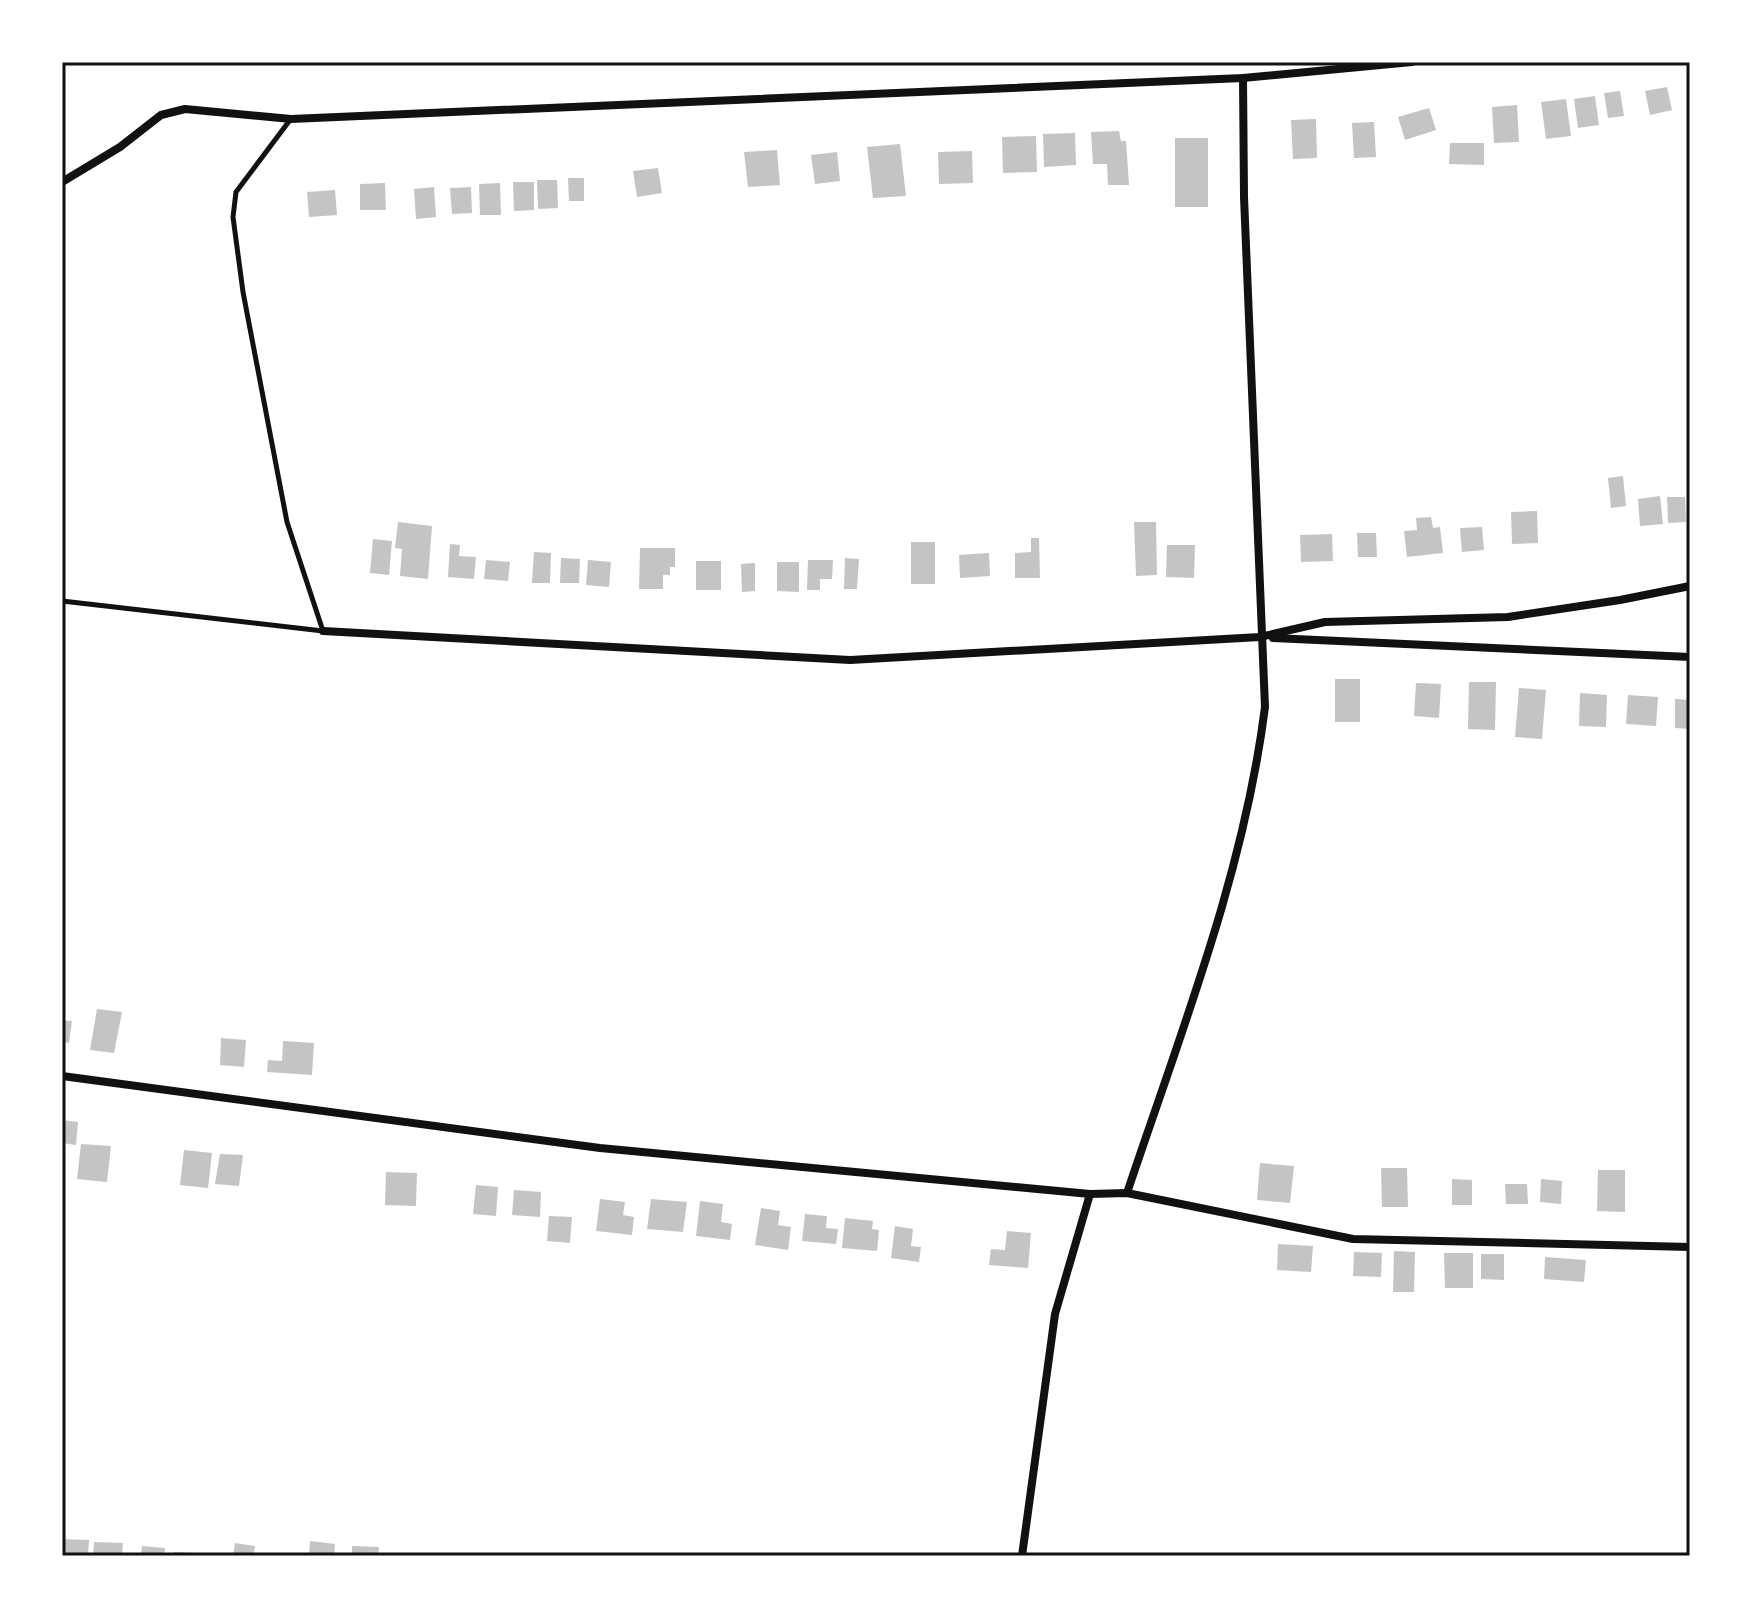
<svg xmlns="http://www.w3.org/2000/svg" width="1752" height="1618" font-family="'DejaVu Sans',sans-serif">
<rect width="100%" height="100%" fill="#fff"/>
<g fill="#c4c4c4">
<path d="M1667,87L1672,110L1650,115L1645,91Z"/>
<path d="M1620,91L1624,116L1608,118L1604,93Z"/>
<path d="M1595,96L1599,125L1578,128L1574,99Z"/>
<path d="M1566,99L1571,136L1546,139L1541,102Z"/>
<path d="M1517,105L1519,142L1494,143L1492,107Z"/>
<path d="M1429,108L1436,130L1405,140L1398,117Z"/>
<path d="M1316,119L1317,158L1293,159L1291,120Z"/>
<path d="M1374,122L1376,157L1354,158L1352,123Z"/>
<path d="M1119,131L1121,141H1126L1129,185H1108L1107,164H1093L1091,132Z"/>
<path d="M1075,133L1076,165L1044,167L1043,134Z"/>
<path d="M1036,136L1037,172L1003,173L1002,137Z"/>
<rect x="1175" y="138" width="33" height="69"/>
<path d="M1450,143H1484V165L1449,164Z"/>
<path d="M900,144L906,196L873,198L867,147Z"/>
<path d="M777,150L780,185L748,187L744,152Z"/>
<path d="M972,151L973,183L939,184L938,152Z"/>
<path d="M837,152L840,181L815,184L811,155Z"/>
<path d="M658,168L662,193L637,197L633,171Z"/>
<path d="M568,178H584V201H569Z"/>
<path d="M537,180H557L558,208L538,209Z"/>
<path d="M513,182H534V210L514,211Z"/>
<path d="M385,183L386,210H360V184Z"/>
<path d="M500,183L501,215H480L479,184Z"/>
<path d="M434,187L436,217L416,219L414,189Z"/>
<path d="M471,187L472,213L452,214L450,188Z"/>
<path d="M335,190L337,215L309,217L307,192Z"/>
<path d="M1623,476L1626,506L1611,508L1608,478Z"/>
<path d="M1660,496L1663,524L1640,526L1638,499Z"/>
<path d="M1667,497H1685L1686,522L1668,523Z"/>
<path d="M1537,511L1538,543L1512,544L1511,512Z"/>
<path d="M1431,517L1433,528L1440,527L1443,553L1407,557L1404,531L1417,530L1416,518Z"/>
<path d="M398,522L432,526L428,579L400,576L402,549L395,548Z"/>
<path d="M1134,522H1156L1157,575L1136,576Z"/>
<path d="M1482,527L1484,550L1462,552L1460,528Z"/>
<path d="M1357,533H1376L1377,557H1358Z"/>
<path d="M1332,534L1333,561L1301,562L1300,535Z"/>
<path d="M1031,538H1039L1040,578H1015V553L1031,552Z"/>
<path d="M373,539L392,541L389,575L370,573Z"/>
<rect x="911" y="542" width="24" height="42"/>
<path d="M450,544L460,545L459,556L476,557L474,579L448,577Z"/>
<path d="M1167,545H1195L1194,578L1166,577Z"/>
<path d="M640,548H675V567H670V575H663V589H639Z"/>
<path d="M534,552L551,553L550,583H532Z"/>
<path d="M989,553L990,576L960,578L959,555Z"/>
<path d="M561,558L580,559L579,583H560Z"/>
<path d="M845,558L859,559L857,589H844Z"/>
<path d="M486,560L510,562L508,581L484,579Z"/>
<path d="M588,560L611,562L609,587L586,585Z"/>
<path d="M808,560H833L832,579H820V590H807Z"/>
<rect x="696" y="561" width="25" height="29"/>
<path d="M777,562H799V592L777,591Z"/>
<path d="M755,563V591L742,592L741,564Z"/>
<rect x="1335" y="679" width="25" height="43"/>
<path d="M1469,682H1496L1495,730L1468,729Z"/>
<path d="M1416,683L1441,684L1439,718L1414,716Z"/>
<path d="M1519,688L1546,690L1542,739L1515,737Z"/>
<path d="M1580,693L1607,695L1606,727L1579,726Z"/>
<path d="M1628,695L1658,697L1656,726L1626,724Z"/>
<path d="M1675,699L1690,700V729L1675,728Z"/>
<path d="M97,1009L122,1012L114,1053L90,1050Z"/>
<path d="M62,1020L72,1021L69,1043L62,1042Z"/>
<path d="M221,1038L246,1040L244,1067L220,1065Z"/>
<path d="M283,1041L314,1043L312,1075L267,1072L268,1060L282,1061Z"/>
<path d="M62,1120L78,1122L76,1145L62,1143Z"/>
<path d="M81,1144L111,1146L107,1182L77,1179Z"/>
<path d="M184,1150L212,1153L208,1188L180,1185Z"/>
<path d="M220,1154L243,1155L239,1186L215,1184Z"/>
<path d="M1260,1163L1294,1166L1290,1203L1257,1200Z"/>
<path d="M1381,1168H1407L1408,1207H1382Z"/>
<path d="M1598,1170H1625V1212L1597,1211Z"/>
<path d="M386,1172L417,1173L416,1206L385,1205Z"/>
<path d="M1452,1179L1472,1180V1205H1452Z"/>
<path d="M1541,1179L1562,1181L1561,1204L1540,1202Z"/>
<path d="M1505,1184H1527L1528,1204H1506Z"/>
<path d="M476,1185L498,1187L496,1216L473,1214Z"/>
<path d="M514,1190L541,1192L540,1217L512,1215Z"/>
<path d="M600,1199L625,1202L623,1215L634,1217L632,1235L596,1231Z"/>
<path d="M651,1199L687,1202L683,1232L647,1229Z"/>
<path d="M700,1201L723,1204L721,1222L732,1224L730,1240L696,1236Z"/>
<path d="M761,1208L780,1211L778,1225L791,1227L788,1250L755,1245Z"/>
<path d="M805,1214L827,1216L826,1228L838,1229L836,1244L802,1241Z"/>
<path d="M549,1216L572,1217L570,1243L547,1241Z"/>
<path d="M845,1218L873,1221L872,1229L879,1230L877,1251L842,1248Z"/>
<path d="M895,1226L913,1229L911,1246L921,1247L919,1262L891,1258Z"/>
<path d="M1007,1231L1031,1233L1028,1268L989,1265L991,1249L1005,1250Z"/>
<path d="M1278,1244L1313,1246L1311,1272L1277,1270Z"/>
<path d="M1394,1251L1415,1252L1414,1292H1393Z"/>
<path d="M1354,1252L1382,1253L1381,1277L1353,1276Z"/>
<path d="M1444,1253H1473V1288H1445Z"/>
<path d="M1481,1254H1504V1280L1481,1279Z"/>
<path d="M1545,1257L1586,1260L1584,1282L1544,1279Z"/>
<path d="M62,1539L89,1540L88,1556H62Z"/>
<path d="M310,1541L335,1544L334,1556H309Z"/>
<path d="M94,1542L123,1543L122,1556H93Z"/>
<path d="M235,1543L255,1546L253,1556H233Z"/>
<path d="M142,1546L165,1548L164,1556H141Z"/>
<path d="M352,1546L379,1547L378,1556H352Z"/>
<path d="M174,1552L194,1553V1556H174Z"/>
</g>
<g fill="none" stroke-linecap="round" stroke-linejoin="round">
<path stroke="#111" stroke-width="5" d="M62,601L323,631L287,522L243,292L233,217L236,192L290,120"/>
<g stroke="#111" stroke-width="8">
<path d="M62,182L120,147L161,115L185,109L291,119L1243,78L1412,62"/>
<path d="M323,631L850,660L1260,637L1325,622L1508,617L1620,600L1690,586"/>
<path d="M1273,638L1690,657"/>
<path d="M62,1076L600,1148L1090,1194L1127,1193L1353,1239L1690,1247"/>
<path d="M1127,1193C1180,1034 1244,874 1265,707L1244,197L1243,78"/>
<path d="M1022,1556L1055,1314L1090,1194"/>
</g>
</g>
<rect width="1752" height="1618" fill="none" stroke="#ffffff" stroke-width="128"/>
<rect x="64" y="64" width="1624" height="1490" fill="none" stroke="#111" stroke-width="3"/>
</svg>
